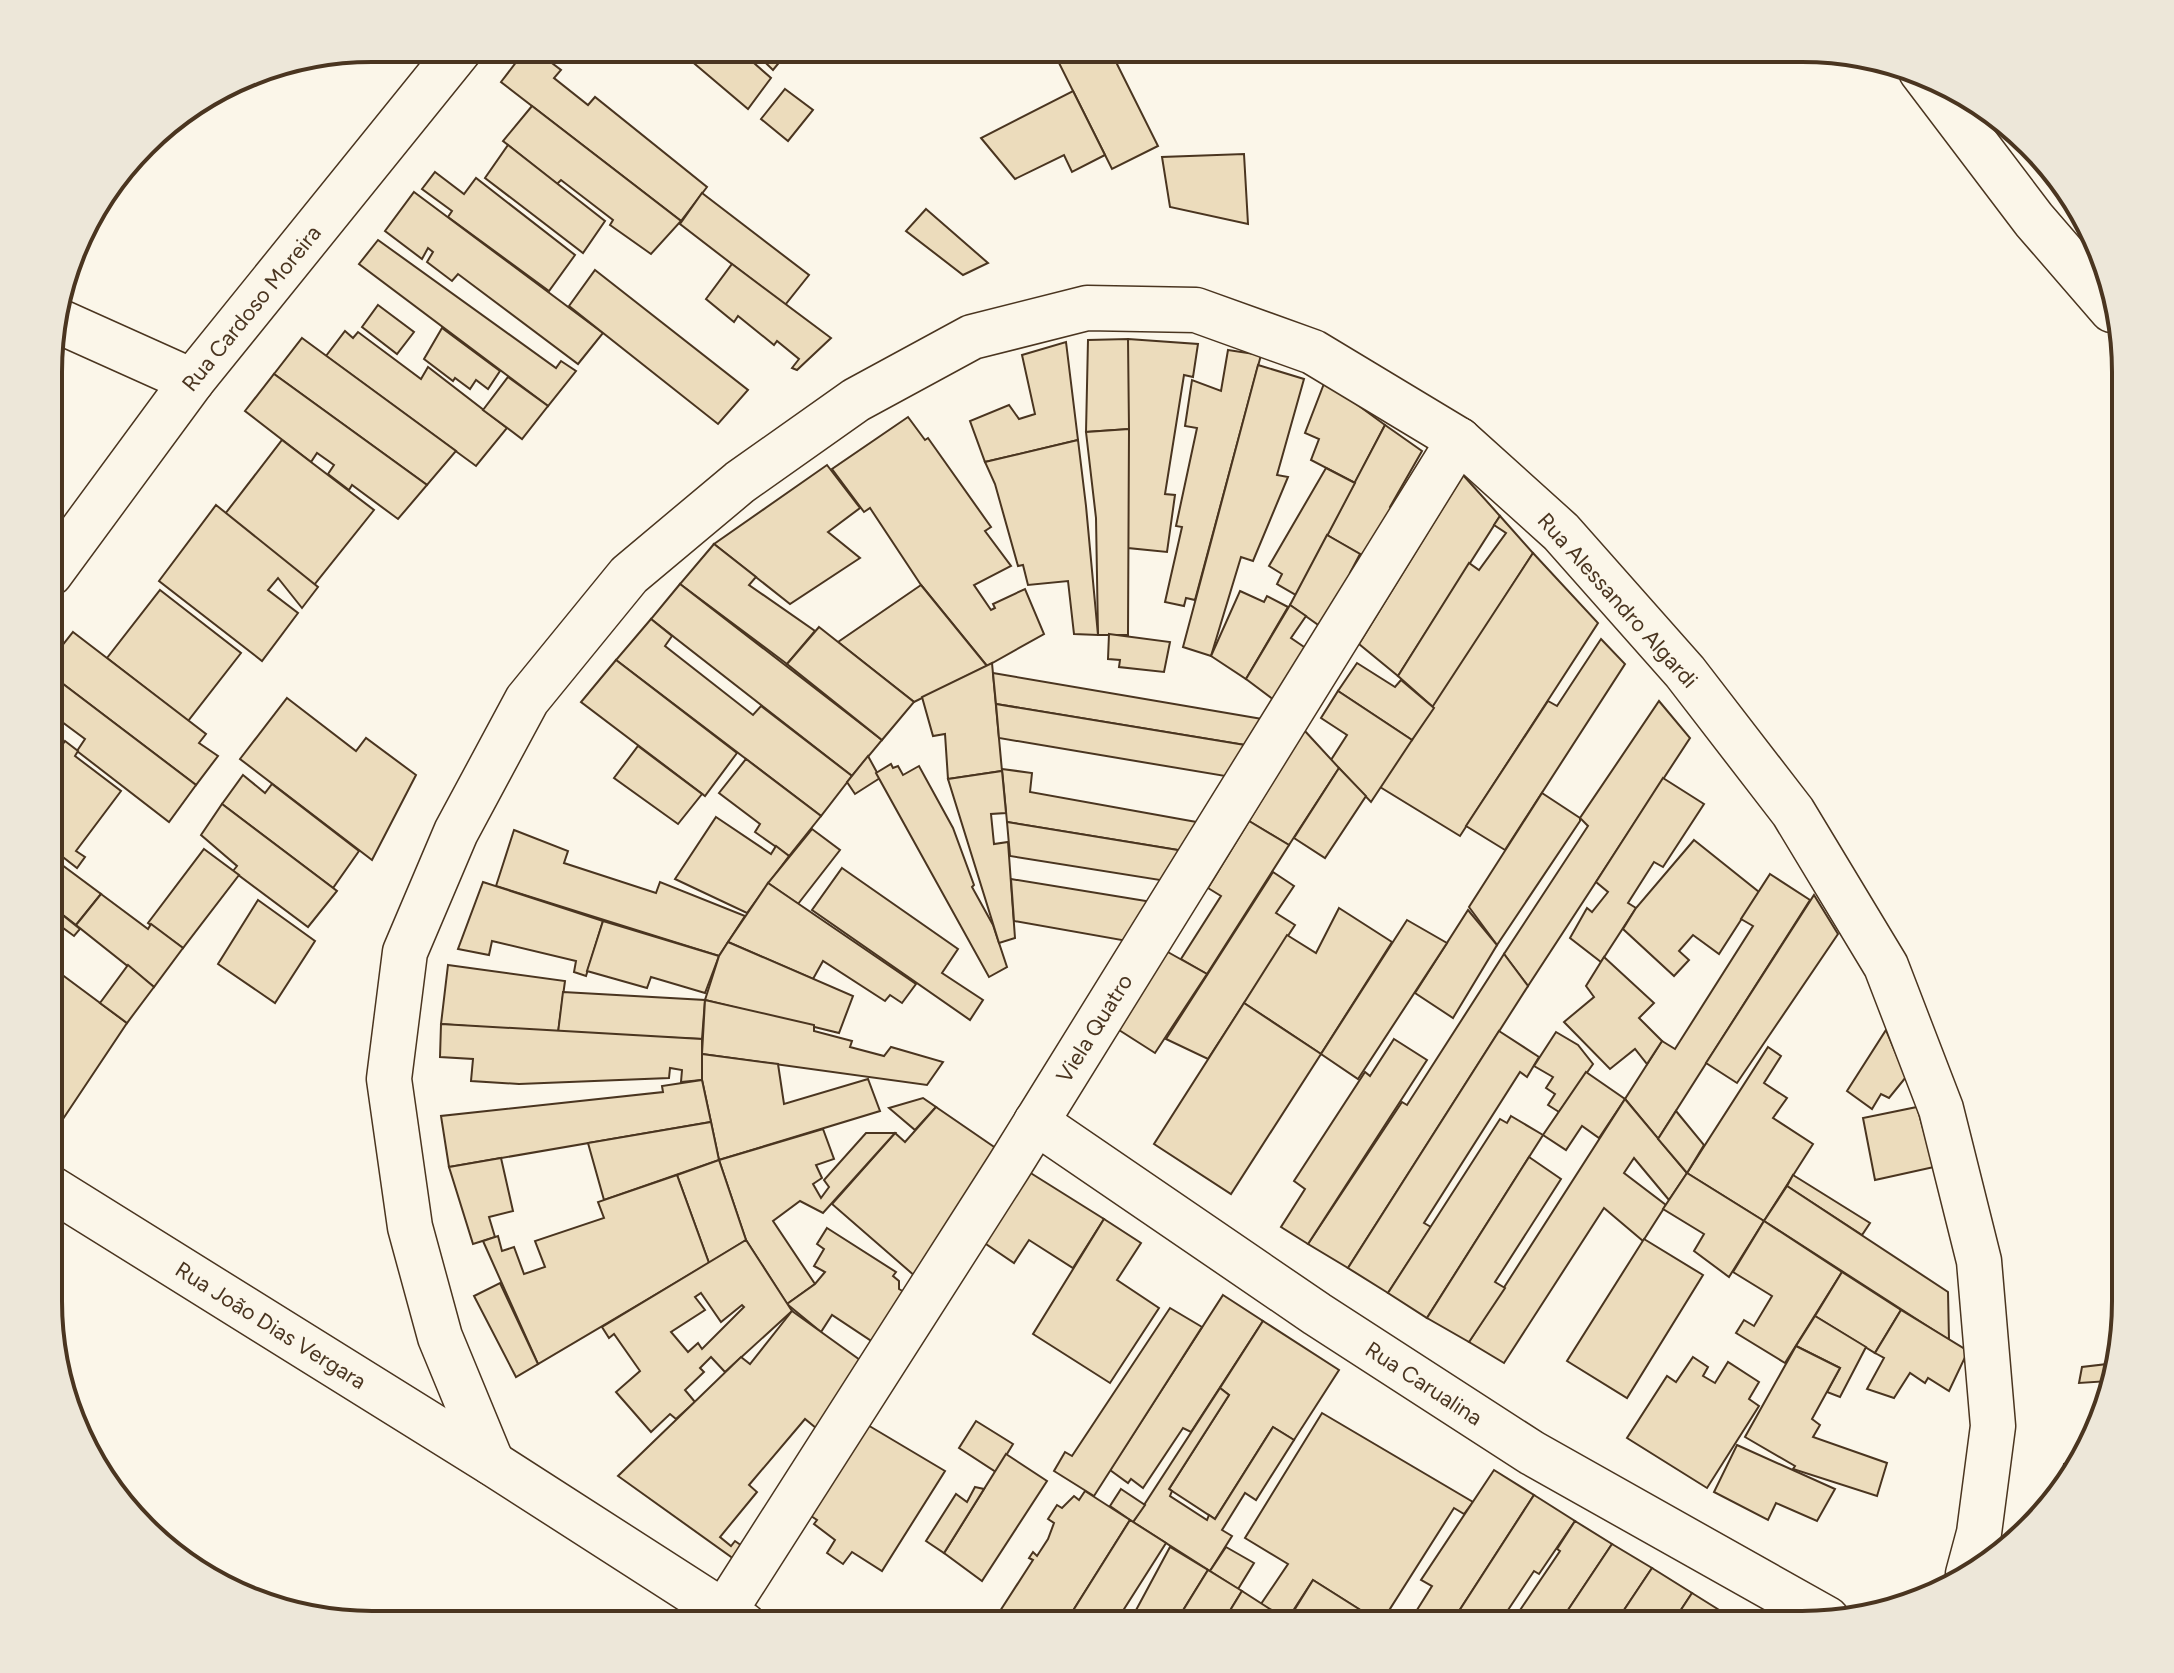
<svg xmlns="http://www.w3.org/2000/svg" width="2174" height="1673" font-family="Figtree,sans-serif">
<rect width="100%" height="100%" fill="#fbf6e9"/>
<g fill="#ecdcbc" stroke="#4a3520" stroke-width="2" fill-rule="evenodd">
<path d="M527,48H532L561,70L554,78L588,105L595,97L707,187L681,221L501,82Z"/>
<path d="M676,48H737L771,78L748,109Z"/>
<path d="M750,48H791L773,70Z"/>
<path d="M860,48H889L872,60Z"/>
<path d="M1073,48H1109L1158,146L1112,169L1056,57Z"/>
<path d="M785,89L813,110L788,141L761,119Z"/>
<path d="M1073,91L1105,155L1072,172L1064,155L1015,179L981,138Z"/>
<path d="M532,106L681,221L651,254L610,225L613,220L561,180L557,184L503,141Z"/>
<path d="M508,145L605,221L583,253L485,178Z"/>
<path d="M1244,154L1248,224L1170,207L1162,157Z"/>
<path d="M435,172L464,194L476,178L575,255L549,291L448,217L452,211L422,189Z"/>
<path d="M414,192L603,333L578,364L458,274L452,281L427,262L433,252L428,248L422,259L385,231Z"/>
<path d="M702,193L809,275L785,305L680,224Z"/>
<path d="M926,209L988,263L963,275L906,231Z"/>
<path d="M378,240L556,368L561,361L576,371L548,406L359,264Z"/>
<path d="M732,264L831,338L797,370L792,368L799,359L777,341L774,345L738,316L734,322L706,299Z"/>
<path d="M595,270L748,390L718,424L569,306Z"/>
<path d="M378,305L414,332L397,354L362,327Z"/>
<path d="M442,328L500,371L488,389L476,380L470,389L455,378L453,381L424,359Z"/>
<path d="M345,331L353,338L358,332L421,379L428,367L507,428L476,466L326,356Z"/>
<path d="M302,338L456,451L427,485L274,374Z"/>
<path d="M1128,339L1198,344L1193,377L1184,375L1165,494L1175,495L1167,552L1128,548Z"/>
<path d="M1128,339L1129,429L1086,432L1088,340Z"/>
<path d="M1066,342L1078,440L985,462L970,421L1009,405L1019,419L1035,414L1022,355Z"/>
<path d="M1228,350L1261,355L1195,600L1186,598L1184,606L1165,602L1182,527L1176,526L1197,428L1185,426L1192,380L1221,391Z"/>
<path d="M1258,365L1304,379L1277,475L1288,477L1253,561L1241,557L1211,656L1183,647Z"/>
<path d="M274,374L427,485L398,519L352,485L349,490L328,474L334,465L317,453L311,462L245,411Z"/>
<path d="M508,377L548,406L522,439L483,410Z"/>
<path d="M1325,381L1385,425L1355,483L1311,460L1319,439L1305,433Z"/>
<path d="M908,417L925,440L928,438L991,527L985,531L1011,566L974,585L991,610L995,608L993,604L1025,589L1044,634L987,666L921,585L870,508L864,512L832,469Z"/>
<path d="M1385,425L1422,451L1390,507L1397,512L1368,559L1327,535Z"/>
<path d="M1129,429L1128,635H1098L1096,518L1086,432Z"/>
<path d="M282,440L374,510L314,585L225,514Z"/>
<path d="M1078,440L1086,506L1098,635L1074,634L1068,581L1028,585L1023,565L1018,566L995,484L985,462Z"/>
<path d="M827,465L860,508L828,532L860,558L790,604L714,544Z"/>
<path d="M1326,468L1355,483L1296,595L1277,584L1282,574L1269,566Z"/>
<path d="M1463,475L1500,516L1398,676L1359,644Z"/>
<path d="M216,505L318,587L302,608L278,578L268,590L298,613L262,661L159,581Z"/>
<path d="M1500,516L1533,553L1434,708L1398,676L1469,563L1479,570L1506,533L1494,525Z"/>
<path d="M1327,535L1360,554L1350,573L1357,578L1324,629L1290,605Z"/>
<path d="M714,544L756,577L749,585L815,631L787,664L680,584Z"/>
<path d="M1533,553L1598,623L1460,836L1380,787Z"/>
<path d="M680,584L882,740L852,776L651,619Z"/>
<path d="M921,585L987,666L914,702L838,642Z"/>
<path d="M160,590L241,653L188,721L107,658Z"/>
<path d="M1240,591L1264,602L1267,596L1288,607L1246,679L1211,656Z"/>
<path d="M1290,605L1306,616L1291,638L1310,651L1278,703L1246,679Z"/>
<path d="M651,619L672,636L665,646L753,715L761,706L852,776L821,816L616,660Z"/>
<path d="M819,627L914,702L882,740L787,664Z"/>
<path d="M73,632L206,734L199,743L218,756L196,785L50,674V661Z"/>
<path d="M1109,634L1170,642L1164,672L1119,667L1120,660L1108,659Z"/>
<path d="M1601,639L1625,664L1505,850L1466,826L1548,701L1557,706Z"/>
<path d="M616,660L737,753L705,796L581,702Z"/>
<path d="M992,663L1002,771L948,779L945,734L933,736L922,697Z"/>
<path d="M1357,663L1395,687L1401,680L1434,708L1412,740L1338,691Z"/>
<path d="M993,673L1268,720L1251,746L996,704Z"/>
<path d="M50,674L196,785L169,822L77,751L85,739L50,713Z"/>
<path d="M1338,691L1412,740L1371,802L1331,760L1347,735L1321,718Z"/>
<path d="M287,698L356,751L366,738L416,775L372,860L240,759Z"/>
<path d="M1659,701L1690,738L1528,986L1504,954L1588,826L1580,818Z"/>
<path d="M996,704L1251,746L1231,777L999,738Z"/>
<path d="M1304,730L1339,768L1289,845L1249,821Z"/>
<path d="M65,741L78,751L75,756L121,791L76,851L85,857L77,868L50,847V749L56,754Z"/>
<path d="M638,746L702,794L678,824L614,778Z"/>
<path d="M868,756L880,778L855,794L847,782Z"/>
<path d="M746,759L821,816L789,856L755,832L760,824L719,793Z"/>
<path d="M891,764L893,768L898,766L903,775L919,766L953,828L974,885L972,887L993,925L1007,967L989,977L876,773Z"/>
<path d="M1339,768L1366,796L1325,858L1294,838Z"/>
<path d="M1002,769L1032,773L1030,792L1202,823L1184,851L1007,822Z"/>
<path d="M1002,771L1006,813L991,814L994,844L1008,842L1015,938L999,943L948,779Z"/>
<path d="M243,775L265,793L272,784L359,851L333,888L222,804Z"/>
<path d="M1663,778L1704,804L1663,867L1654,862L1628,903L1636,908L1601,962L1570,938L1587,908L1592,912L1608,892L1596,882Z"/>
<path d="M1542,793L1580,818V821L1497,945L1469,907Z"/>
<path d="M222,804L337,891L308,927L233,871L237,866L201,835Z"/>
<path d="M716,817L771,854L776,846L789,856L747,913L675,879Z"/>
<path d="M1249,821L1289,845L1207,974L1181,959L1221,896L1208,888Z"/>
<path d="M1007,822L1184,851L1166,881L1010,856Z"/>
<path d="M812,829L840,850L798,904L768,883Z"/>
<path d="M514,830L568,851L564,863L656,893L660,882L745,916L719,956L496,886Z"/>
<path d="M1694,840L1759,892L1719,954L1693,935L1679,951L1689,960L1674,976L1623,929L1636,908Z"/>
<path d="M204,849L239,875L183,948L148,923Z"/>
<path d="M50,856L101,894L76,925L50,905V885L55,878L50,874Z"/>
<path d="M842,868L958,949L942,973L983,1000L970,1020L812,910Z"/>
<path d="M1273,872L1294,886L1276,913L1295,925L1208,1059L1166,1039Z"/>
<path d="M1770,874L1810,900L1658,1139L1625,1099L1662,1041L1675,1049L1753,926L1741,919Z"/>
<path d="M1011,879L1152,902L1127,941L1014,921Z"/>
<path d="M483,882L603,921L586,976L574,972L576,961L492,941L489,955L458,949Z"/>
<path d="M768,883L916,984L902,1003L890,995L885,1001L823,961L813,979L728,942Z"/>
<path d="M101,894L148,929L151,924L183,948L154,987L76,925Z"/>
<path d="M1814,895L1838,934L1737,1083L1706,1063Z"/>
<path d="M258,900L315,941L275,1003L218,964Z"/>
<path d="M50,905L80,929L74,936L63,928L50,946Z"/>
<path d="M1339,908L1392,942L1321,1054L1244,1003L1287,935L1316,953Z"/>
<path d="M1468,910L1497,945L1453,1018L1415,993Z"/>
<path d="M1407,920L1447,943L1358,1079L1321,1054Z"/>
<path d="M603,921L719,956L705,993L651,977L647,988L587,971Z"/>
<path d="M728,942L853,996L839,1033L705,1000L719,956Z"/>
<path d="M1166,951L1207,974L1155,1053L1119,1030Z"/>
<path d="M1504,954L1528,986L1348,1268L1308,1244L1402,1102L1407,1105Z"/>
<path d="M1604,957L1654,1003L1639,1018L1662,1041L1647,1064L1635,1049L1610,1069L1564,1022L1594,997L1586,986Z"/>
<path d="M49,965L127,1023L59,1125L49,1119Z"/>
<path d="M128,965L154,987L127,1023L100,1003Z"/>
<path d="M448,965L565,981L558,1033L441,1024Z"/>
<path d="M563,992L705,1000L702,1039L558,1033Z"/>
<path d="M705,1000L814,1025V1031L852,1041L850,1047L884,1056L891,1047L943,1062L927,1085L702,1054Z"/>
<path d="M1244,1003L1321,1054L1231,1194L1154,1144Z"/>
<path d="M441,1024L702,1039V1080L681,1082L682,1070L670,1068L669,1078L519,1084L471,1081L473,1059L440,1057Z"/>
<path d="M1886,1030L1906,1077L1889,1098L1881,1094L1872,1109L1847,1091Z"/>
<path d="M1499,1031L1539,1057L1527,1077L1520,1072L1424,1223L1431,1227L1388,1293L1348,1268Z"/>
<path d="M1556,1032L1578,1045L1593,1064L1559,1112L1548,1105L1555,1094L1546,1088L1553,1077L1534,1066Z"/>
<path d="M1394,1039L1427,1060L1308,1244L1281,1227L1305,1189L1294,1181L1365,1072L1370,1076Z"/>
<path d="M1768,1047L1781,1056L1764,1083L1787,1098L1773,1118L1813,1144L1764,1221L1687,1173Z"/>
<path d="M702,1054L778,1064L784,1104L868,1079L880,1111L719,1160L702,1080Z"/>
<path d="M1586,1072L1625,1099L1599,1138L1582,1126L1566,1150L1543,1135Z"/>
<path d="M702,1080L711,1122L449,1167L441,1116L663,1092L662,1086Z"/>
<path d="M923,1098L936,1107L915,1130L889,1108Z"/>
<path d="M1625,1099L1687,1173L1669,1200L1634,1158L1624,1173L1666,1205L1643,1241L1604,1208L1504,1363L1469,1342Z"/>
<path d="M936,1107L1000,1151L916,1277L832,1204L895,1133L905,1142Z"/>
<path d="M1917,1107L1934,1167L1875,1180L1863,1118Z"/>
<path d="M1676,1111L1704,1145L1687,1173L1658,1139Z"/>
<path d="M1511,1116L1543,1135L1427,1318L1388,1293L1500,1119L1507,1123Z"/>
<path d="M711,1122L719,1160L604,1200L588,1143Z"/>
<path d="M823,1129L834,1159L816,1165L822,1178L813,1184L821,1198L829,1187L824,1180L866,1133H895L823,1213L800,1201L773,1221L815,1284L787,1304L746,1240L719,1160Z"/>
<path d="M1529,1157L1561,1179L1495,1282L1505,1288L1469,1342L1427,1318Z"/>
<path d="M501,1158L513,1211L489,1217L495,1237L473,1244L449,1167Z"/>
<path d="M719,1160L746,1240L709,1263L677,1175Z"/>
<path d="M1029,1172L1104,1219L1073,1268L1029,1240L1014,1263L983,1242Z"/>
<path d="M1687,1173L1764,1221L1729,1277L1694,1251L1704,1234L1663,1209Z"/>
<path d="M677,1175L709,1263L538,1364L483,1241L498,1236L502,1251L514,1247L524,1274L545,1267L535,1241L604,1218L598,1202Z"/>
<path d="M1793,1175L1870,1223L1862,1235L1787,1186Z"/>
<path d="M1787,1186L1948,1292L1949,1340L1764,1221Z"/>
<path d="M1104,1219L1141,1243L1117,1280L1159,1308L1110,1383L1033,1334Z"/>
<path d="M1764,1221L1842,1272L1785,1363L1736,1333L1744,1320L1754,1326L1772,1296L1733,1272Z"/>
<path d="M827,1228L896,1272L893,1276L899,1281V1289L906,1293L873,1342L832,1315L821,1332L787,1304L815,1284L825,1272L814,1266L824,1249L817,1244Z"/>
<path d="M1644,1239L1703,1275L1627,1398L1567,1361Z"/>
<path d="M746,1240L792,1311L725,1372L711,1357L700,1368L704,1372L685,1390L695,1402L676,1419L670,1414L651,1432L616,1392L640,1371L614,1334L609,1338L602,1327ZM701,1293L721,1322L742,1305L744,1307L702,1349L698,1343L688,1352L671,1332L705,1310L695,1297Z"/>
<path d="M1842,1272L1901,1310L1875,1353L1815,1316Z"/>
<path d="M500,1283L538,1364L516,1377L474,1296Z"/>
<path d="M1223,1295L1263,1321L1191,1432L1183,1428L1143,1488L1131,1479L1128,1483L1110,1470Z"/>
<path d="M1170,1308L1202,1327L1094,1496L1054,1471L1065,1452L1072,1456Z"/>
<path d="M1901,1310L1968,1351L1949,1391L1928,1378L1925,1383L1910,1373L1894,1398L1867,1389L1884,1358L1875,1353Z"/>
<path d="M792,1311L860,1360L816,1428L805,1419L749,1485L757,1492L720,1537L731,1546L735,1541L742,1546L734,1559L618,1476L741,1357L750,1364Z"/>
<path d="M1815,1316L1866,1347L1840,1397L1827,1392L1840,1368L1796,1346Z"/>
<path d="M2125,1316L2121,1342H2118L2116,1317Z"/>
<path d="M1263,1321L1339,1370L1294,1440L1273,1427L1215,1519L1169,1489L1229,1395L1220,1388Z"/>
<path d="M1796,1346L1840,1368L1812,1419L1820,1425L1813,1437L1887,1463L1877,1496L1793,1469L1795,1466L1745,1437Z"/>
<path d="M1693,1357L1708,1367L1703,1376L1715,1383L1728,1362L1759,1382L1749,1399L1759,1406L1707,1488L1627,1438L1667,1376L1676,1382Z"/>
<path d="M2116,1363L2110,1388L2109,1381L2079,1383L2082,1367Z"/>
<path d="M1220,1388L1229,1395L1169,1489L1172,1491L1170,1496L1207,1520L1209,1515L1215,1519L1273,1427L1294,1440L1256,1500L1245,1493L1222,1530L1232,1536L1210,1571L1133,1522Z"/>
<path d="M1322,1413L1473,1502L1464,1514L1454,1508L1381,1623L1313,1580L1287,1620L1261,1604L1288,1564L1245,1538Z"/>
<path d="M976,1421L1013,1444L996,1472L959,1448Z"/>
<path d="M866,1424L945,1471L882,1571L852,1552L843,1564L827,1553L835,1540L814,1524L817,1520L808,1514Z"/>
<path d="M1737,1445L1835,1489L1817,1521L1776,1503L1768,1520L1714,1492Z"/>
<path d="M1006,1454L1047,1481L982,1581L944,1553Z"/>
<path d="M2078,1462L2058,1496L2064,1464Z"/>
<path d="M1494,1470L1534,1495L1450,1625H1414L1410,1621L1432,1586L1421,1580Z"/>
<path d="M975,1487L984,1489L944,1553L926,1541L956,1494L967,1502Z"/>
<path d="M1121,1489L1145,1505L1133,1522L1110,1506Z"/>
<path d="M1085,1491L1130,1520L1064,1625H991L1033,1560L1029,1558L1033,1552L1037,1556L1048,1539L1054,1523L1048,1519L1057,1505L1062,1508L1074,1496L1079,1500Z"/>
<path d="M1534,1495L1575,1521L1539,1574L1534,1571L1498,1625H1450Z"/>
<path d="M1130,1520L1166,1543L1119,1617L1123,1620L1120,1625H1064Z"/>
<path d="M1575,1521L1612,1544L1558,1625H1510L1560,1551L1557,1549Z"/>
<path d="M1612,1544L1652,1568L1614,1625H1558Z"/>
<path d="M1170,1547L1208,1570L1174,1625H1128Z"/>
<path d="M1226,1547L1254,1563L1238,1589L1210,1571Z"/>
<path d="M1652,1568L1692,1593L1671,1625H1614Z"/>
<path d="M1208,1570L1242,1591L1223,1622L1174,1625Z"/>
<path d="M1313,1580L1381,1623L1383,1625H1285Z"/>
<path d="M1242,1591L1287,1620L1285,1625L1223,1622Z"/>
<path d="M1692,1593L1732,1618L1727,1625H1671Z"/>
</g>
<g fill="none" stroke-linecap="round" stroke-linejoin="round">
<g stroke="#4a3520" stroke-width="47">
<g id="minor">
<path d="M1921,71L2034,220L2112,310"/>
<path d="M54,319L192,381"/>
<path d="M50,574L192,381L461,48"/>
<path d="M1036,1122L1317,1314L1532,1453L1827,1619"/>
<path d="M49,1187L492,1463L744,1625"/>
<path d="M492,1463L440,1337L410,1227L389,1079L405,952L456,832L527,700L629,575L740,482L856,400L972,337L1087,308L1196,310L1313,352L1459,440L1561,532L1685,672L1793,812L1886,966L1941,1109L1979,1261L1993,1426L1979,1533L1968,1574"/>
<path d="M724,1612L1009,1166L1459,440"/>
</g>
</g>
<use href="#minor" stroke="#fbf6e9" stroke-width="44"/>
</g>
<g text-anchor="middle" stroke-width="6" stroke-linejoin="round" paint-order="stroke">
<g font-size="22" fill="#4a3520" stroke="#fbf6e9">
<text transform="translate(251 308) rotate(-51)" y="8">Rua Cardoso Moreira</text>
<text transform="translate(1618 600) rotate(48)" y="8">Rua Alessandro Algardi</text>
<text transform="translate(1094 1028) rotate(-58)" y="8">Viela Quatro</text>
<text transform="translate(271 1325) rotate(32)" y="8">Rua João Dias Vergara</text>
<text transform="translate(1424 1383) rotate(33)" y="8">Rua Carualina</text>
</g>
</g>
<path d="M0 0H2174V1673H0ZM372 62H1802A310 310 0 0 1 2112 372V1301A310 310 0 0 1 1802 1611H372A310 310 0 0 1 62 1301V372A310 310 0 0 1 372 62Z" fill="#ede7d9" fill-rule="evenodd"/>
<path fill="none" stroke="#4a3520" stroke-width="4" d="M372 62H1802A310 310 0 0 1 2112 372V1301A310 310 0 0 1 1802 1611H372A310 310 0 0 1 62 1301V372A310 310 0 0 1 372 62Z"/>
</svg>
